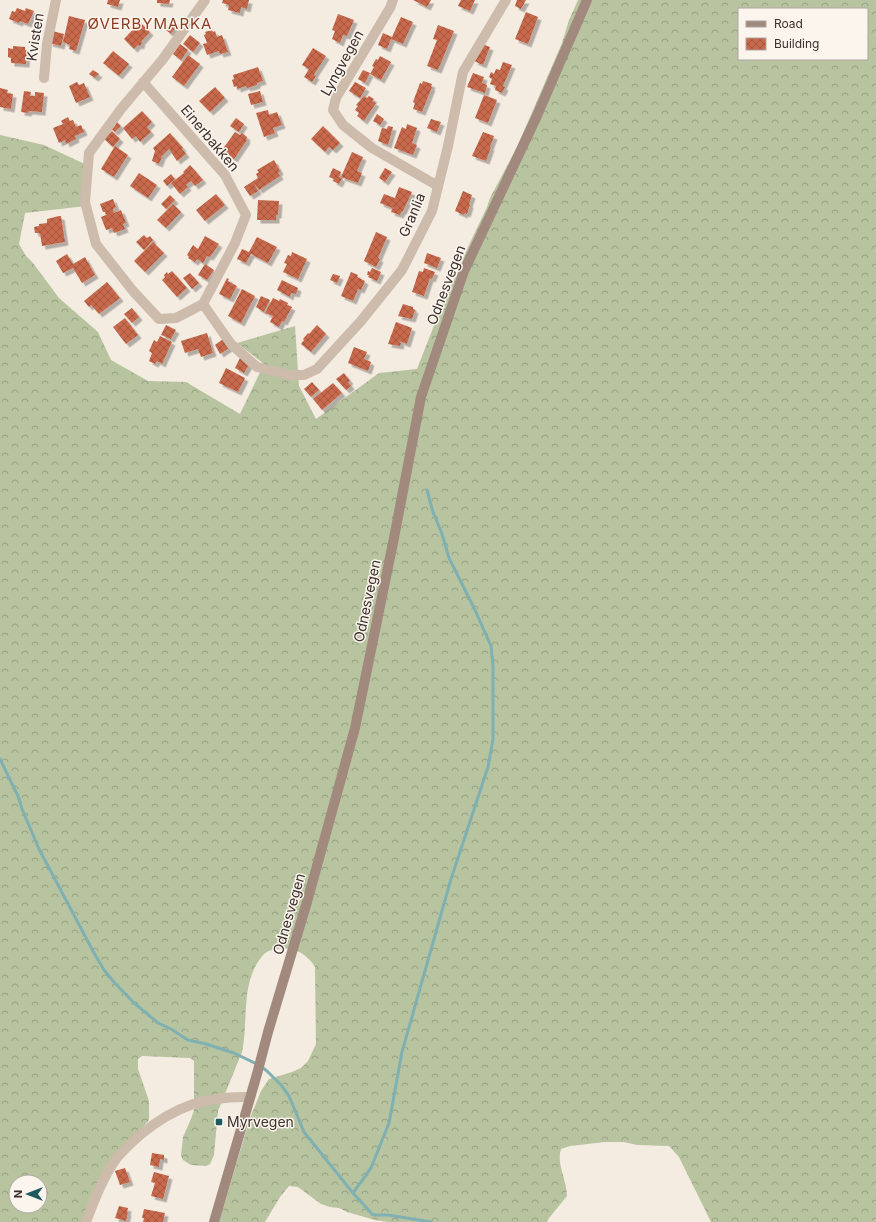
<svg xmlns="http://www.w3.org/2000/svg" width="876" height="1222" font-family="Inter,sans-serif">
<defs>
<pattern id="forest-crowns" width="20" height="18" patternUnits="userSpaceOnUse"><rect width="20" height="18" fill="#b8c4a0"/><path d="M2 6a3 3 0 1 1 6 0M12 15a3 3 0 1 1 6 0" fill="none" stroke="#97a083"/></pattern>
<pattern id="building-cross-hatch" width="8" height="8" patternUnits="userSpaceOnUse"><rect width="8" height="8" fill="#c8694b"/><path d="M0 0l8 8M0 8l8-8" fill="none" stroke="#a4573f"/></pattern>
<filter id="shadow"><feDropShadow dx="3.5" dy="3.5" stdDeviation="0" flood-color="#0004"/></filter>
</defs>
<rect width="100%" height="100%" fill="#f4ebe1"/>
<path fill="url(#forest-crowns)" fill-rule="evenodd" d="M578,0H876V1222H711L679,1157L669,1146L637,1145L624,1142H605L570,1146L561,1149C556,1164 567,1180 567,1196L549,1218L547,1222H388L375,1220L347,1212L339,1208L330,1207L321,1204L298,1187L289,1186L280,1197L265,1222H219L250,1118L261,1091L269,1079L292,1072L301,1068L308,1061L316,1044L315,967C312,961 303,953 297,951C288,947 271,948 264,954C261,957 257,963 255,967C242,993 248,1024 242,1052L218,1111L214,1155L210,1164L206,1166L191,1165L183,1160L181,1156L183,1137L191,1119L194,1110V1061L190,1058L142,1056L138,1059V1069L149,1101V1120L111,1163L91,1196L83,1222H0V135L44,145L89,166L86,206L25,213L19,244L26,256L33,263L59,298L98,332L111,360L148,381L186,382L240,414L264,364L237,343L295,326L299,386L316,419L379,373L417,369L444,300L457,274L468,247L487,207L490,198L517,147L562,43L569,20ZM739,9H867V59H739ZM16,1182H40V1206H16Z"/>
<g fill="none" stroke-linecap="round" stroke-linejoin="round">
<g stroke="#7fb0b2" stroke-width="3">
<path d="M0,759L18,796L22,809L39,849L94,953L104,970L113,981L133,1002L158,1023L171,1029L188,1040L206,1044L234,1053L259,1065L267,1071L281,1085L289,1096L304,1132L353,1193L373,1215H388L431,1222"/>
<path d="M353,1193L371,1168L389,1123L402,1052L451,879L488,767L493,739V666L491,646L475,610L449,558L442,534L433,512L427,490"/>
</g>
</g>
<g fill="url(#building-cross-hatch)" filter="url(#shadow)">
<path d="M108,0H120L118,7L107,4Z"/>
<path d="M157,0H170L169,4L157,3Z"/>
<path d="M223,0H249L247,9L241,7L240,13L228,10L229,5L222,3Z"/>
<path d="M413,0H431L427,7Z"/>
<path d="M461,0H475L470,11L458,6Z"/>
<path d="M517,0H526L521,9L515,6Z"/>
<path d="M17,8L25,11L26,8L34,11L28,24L20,21L19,23L9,19L12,11L15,12Z"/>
<path d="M526,12L538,17L528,44L515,39Z"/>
<path d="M338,14L354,20L347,36L343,35L340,43L332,39L335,31L332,30Z"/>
<path d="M69,16L85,20L76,51L69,49L70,45L63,42Z"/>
<path d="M401,17L413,22L403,44L391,39L387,49L378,45L383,33L392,37Z"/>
<path d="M172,21L177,25L171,34L166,30Z"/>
<path d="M140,22L150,32L141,42L142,43L140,46L138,45L134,49L124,39Z"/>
<path d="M438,25L454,31L438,70L427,66L437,40L433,39Z"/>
<path d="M212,30L213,32L215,31L217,37L222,35L228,52L220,54L219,51L207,55L203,44L207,43L204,35L206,34L205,32Z"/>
<path d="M52,31L64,34L61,46L49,43Z"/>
<path d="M190,35L200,43L193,52L183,44Z"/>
<path d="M180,44L188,50L181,60L173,54Z"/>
<path d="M482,44L490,47L483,65L474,61Z"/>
<path d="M13,46L25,47V50H27L26,64L11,63V58L8,57V48L13,49Z"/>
<path d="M313,48L326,56L315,73L314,75L316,76L312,82L304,77L309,69L302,65Z"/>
<path d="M113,51L129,64L119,76L103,63Z"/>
<path d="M188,55L200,64L184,86L172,77Z"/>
<path d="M380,56L391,62L381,80L370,74L374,67L372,66L376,59L378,60Z"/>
<path d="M503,62L512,65L503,86L505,87L502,93L495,90L496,86L490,84L492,79L489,77L491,72L494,74L496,69L500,70Z"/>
<path d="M258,67L263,81L257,83V85L247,88L246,86L237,89V86L234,87L232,80L234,79L233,75Z"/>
<path d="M93,70L99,74L95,78L89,74Z"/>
<path d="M363,70L370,73L365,83L358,79Z"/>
<path d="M473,73L484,77L482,83L487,85L485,93L467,87Z"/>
<path d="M423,81L432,84L431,87H432L422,112L413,109L415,103L413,102L420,83L422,84Z"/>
<path d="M77,82L79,85L84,83L90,97L76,103L69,86Z"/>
<path d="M355,82L366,88L360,98L349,91Z"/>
<path d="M215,87L225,98L210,112L199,101Z"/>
<path d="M0,88L8,90L7,93L13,94L11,109L0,107Z"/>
<path d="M24,91L31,92L30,96H35V92L44,93L42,112L29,111L28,113L21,112Z"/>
<path d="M260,91L263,102L251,105L248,94Z"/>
<path d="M484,95L497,100L488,123L475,118Z"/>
<path d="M364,96L367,98L369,96L374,99L372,101L376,103L364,121L357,116L359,113L355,110L358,106L356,105Z"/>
<path d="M268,110L269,115L277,112L282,125L273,128L275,133L264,137L256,113Z"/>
<path d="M142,111L152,122L147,127L151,132L140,142L136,136L132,139L123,128Z"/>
<path d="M377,114L384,119L380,125L373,121Z"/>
<path d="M68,117L70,121L73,120L76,127L81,125L84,132L75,136L76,139L66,144L65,140L59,143L53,128L63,124L61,121Z"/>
<path d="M236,118L244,124L239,132L230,126Z"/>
<path d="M431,119L441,122L437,132L427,128Z"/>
<path d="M117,122L121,126L115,132L111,129Z"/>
<path d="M407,124L417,128L412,143L417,145L413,155L394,148L402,127L406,129Z"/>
<path d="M323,126L340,143L333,150L329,147L325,152L311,139Z"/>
<path d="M388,126L393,127L388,145L378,141L382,128L387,129Z"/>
<path d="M112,131L120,139L113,147L104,139Z"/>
<path d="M235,132L240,135L242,133L247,137L246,139L247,140L234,159L222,150Z"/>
<path d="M483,132L494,136L490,147H491L486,161L472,156Z"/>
<path d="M170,133L183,148L182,149L186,154L177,161L169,149L161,157H162L159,164L152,161L155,151L153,148Z"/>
<path d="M115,146L128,155L114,177L101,169Z"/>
<path d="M352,152L363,157L357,171L362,173L358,183L341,177Z"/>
<path d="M274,160L280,171L278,173L280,176L259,190L254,183L258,191L250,196L244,187L258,178L256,174L259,172L257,170Z"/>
<path d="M190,165L203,180L195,186L191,181L186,185L188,187L180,194L171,183L184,173L183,172Z"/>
<path d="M333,168L341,172L339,177L342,178L339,184L333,181L334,179L329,177Z"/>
<path d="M385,168L392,172L385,182L379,178Z"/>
<path d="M139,173L157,185L148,198L130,186Z"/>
<path d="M171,174L175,179L167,186L163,181Z"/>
<path d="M399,187L412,192L403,211H402L400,215L391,212L393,207L392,208L380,203L384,194L395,198Z"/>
<path d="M463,191L472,195L469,204L470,205L467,214L465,213L464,215L455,211Z"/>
<path d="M216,194L225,205L205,221L196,210Z"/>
<path d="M170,195L175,200L166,209L161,204Z"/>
<path d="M113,199L116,207L113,209L114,213L121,210L126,223L123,224L125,229L114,233L112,228L106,230L101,217L106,215L105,212H103L100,204Z"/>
<path d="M258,200L279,201L278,215H276V220H257Z"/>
<path d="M173,204L181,212L166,228L157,220Z"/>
<path d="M59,216H61L65,242L42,246L40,233H35L34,227L39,226V224L47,223V219Z"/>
<path d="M376,232L387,237L378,258L380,259L376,267L364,261Z"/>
<path d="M144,235L147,238L150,236L153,240L144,250L136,242Z"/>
<path d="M205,236L219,244L210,257L207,256L203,263L197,259L195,262L188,258L189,257L187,255L193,245L198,249Z"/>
<path d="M257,237L277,247L268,263L251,254L246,263L237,259L242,249L249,252Z"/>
<path d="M153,242L164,253L145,272L134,261Z"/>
<path d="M292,252L307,259L298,279L283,272L287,264L284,263L288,255L291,256Z"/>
<path d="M427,253L441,258L437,268L424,263Z"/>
<path d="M67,254L73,264L85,257L95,275L82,283L73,268L63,273L56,261Z"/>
<path d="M205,264L214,270L207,280L198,275Z"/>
<path d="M372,268L381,272L377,281L368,277L369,275H367L368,271L370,272Z"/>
<path d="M424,268L435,272L432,279L430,278L424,296L412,292L419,271L423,272Z"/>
<path d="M172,271L187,288L177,297L162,280L165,277L164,275L167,272L168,274Z"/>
<path d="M351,272L358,275L357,277L365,281L361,290L358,289L353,301L341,296Z"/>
<path d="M190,273L199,283L192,289L183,278Z"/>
<path d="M333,274L340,276L337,283L330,280Z"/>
<path d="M227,278L229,279L228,281L237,286L230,299L219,294Z"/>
<path d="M282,280L298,288L296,294L291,293L290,297L277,290Z"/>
<path d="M107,282L120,298L99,314L91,305L89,307L84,301Z"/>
<path d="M242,289L255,296L241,323L228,316Z"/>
<path d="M261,296L270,300L264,312L256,307Z"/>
<path d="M273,298L279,301L280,299L288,303L287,305L292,307L284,322L282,321L279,327L270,322L273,316L265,313Z"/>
<path d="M403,304L413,307V309L415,310L412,319L398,316Z"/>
<path d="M132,308L139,317L132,323L124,314Z"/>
<path d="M125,318L138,335L126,344L113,327Z"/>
<path d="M396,322L412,328L407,344L399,341L401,343L400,346L388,344Z"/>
<path d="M166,325L176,330L171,339L161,335Z"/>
<path d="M317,325L326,334L311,352L301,344L304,340L303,339L308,333L309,334Z"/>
<path d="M207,333L213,353L201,357L198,349L185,353L181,341Z"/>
<path d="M160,336L172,342L162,364L157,361L155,364L149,361L152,353L149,351L154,340L157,342Z"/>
<path d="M223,339L229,348L220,354L215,345Z"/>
<path d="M354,347L367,352L364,359L371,362L368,371L348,363Z"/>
<path d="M240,358L250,363L244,373L235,368Z"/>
<path d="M226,368L245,378L238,392L219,383Z"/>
<path d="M344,373L350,381L348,382L351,386L346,390L336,379Z"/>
<path d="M312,382L319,390L311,397L304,389Z"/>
<path d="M333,383L342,393L322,410L313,399Z"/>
<path d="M152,1153L164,1155V1160L160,1159L159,1167L150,1165Z"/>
<path d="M125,1168L130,1182L120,1185L115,1171Z"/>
<path d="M154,1172L169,1176L163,1199L151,1196L155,1183L151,1182Z"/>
<path d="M119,1206L128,1208L127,1212H128L126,1221L115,1218Z"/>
<path d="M144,1209L165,1213L163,1222H143L144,1218H142Z"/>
</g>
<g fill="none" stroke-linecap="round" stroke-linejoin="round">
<g stroke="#cdbbac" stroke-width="10">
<path d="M393,0L390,8L336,98L333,110L343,125L372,148L438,186"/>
<path d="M44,78L47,44L56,0"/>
<path d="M143,82L225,175L246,215L235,243L203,304L176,318L159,319L133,291L96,244L85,202L89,153L121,109L163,59L205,0"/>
<path d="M203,304L231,344L257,367L290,375H304L317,369L361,321L402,270L432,211L448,146L463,72L506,0"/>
<path d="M86,1222C94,1201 103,1177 116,1159C123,1150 132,1142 140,1135C175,1106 205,1096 250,1097"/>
</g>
<path stroke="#a18a7d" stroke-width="10" d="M214,1222L257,1074L268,1032L307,902L355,728L394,538L421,397L464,271L536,118L587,0"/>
</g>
<rect fill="#1f5a5e" stroke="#fbf5ee" stroke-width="1.5" x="215" y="1118" width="8" height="8" rx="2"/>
<g text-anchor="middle" stroke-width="3" stroke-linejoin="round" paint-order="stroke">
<g font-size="14" fill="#3b302b" stroke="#fbf5ee">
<text transform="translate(35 37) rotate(-81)" y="5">Kvisten</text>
<text transform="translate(342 63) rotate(-61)" y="5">Lyngvegen</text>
<text transform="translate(210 138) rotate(50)" y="5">Einerbakken</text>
<text transform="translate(412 215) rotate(-67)" y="5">Granlia</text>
<text transform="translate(446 285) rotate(-69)" y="5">Odnesvegen</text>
<text transform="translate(367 601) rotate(-78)" y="5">Odnesvegen</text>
<text transform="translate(289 914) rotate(-74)" y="5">Odnesvegen</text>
</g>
<g font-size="14" fill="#3b302b" stroke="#fbf5ee" text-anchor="start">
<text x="227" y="1127">Myrvegen</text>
</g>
<g font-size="15" letter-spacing="1" fill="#8c3b22" stroke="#fbf5ee">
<text x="150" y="29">ØVERBYMARKA</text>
</g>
</g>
<rect x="738" y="8" width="130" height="52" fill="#fbf5ee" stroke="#aea6a0"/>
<rect x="746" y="21" width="20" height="6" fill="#a18a7d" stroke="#aea6a0"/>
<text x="774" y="28" font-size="12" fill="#3b302b">Road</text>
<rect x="746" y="38" width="20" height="12" fill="url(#building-cross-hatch)" stroke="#aea6a0"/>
<text x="774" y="48" font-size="12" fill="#3b302b">Building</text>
<g transform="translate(28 1194) rotate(270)"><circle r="19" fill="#fbf5ee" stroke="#aea6a0"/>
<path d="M0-3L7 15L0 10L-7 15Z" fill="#1f5a5e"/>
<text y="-6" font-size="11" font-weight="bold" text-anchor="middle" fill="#3b302b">N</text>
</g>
</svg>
